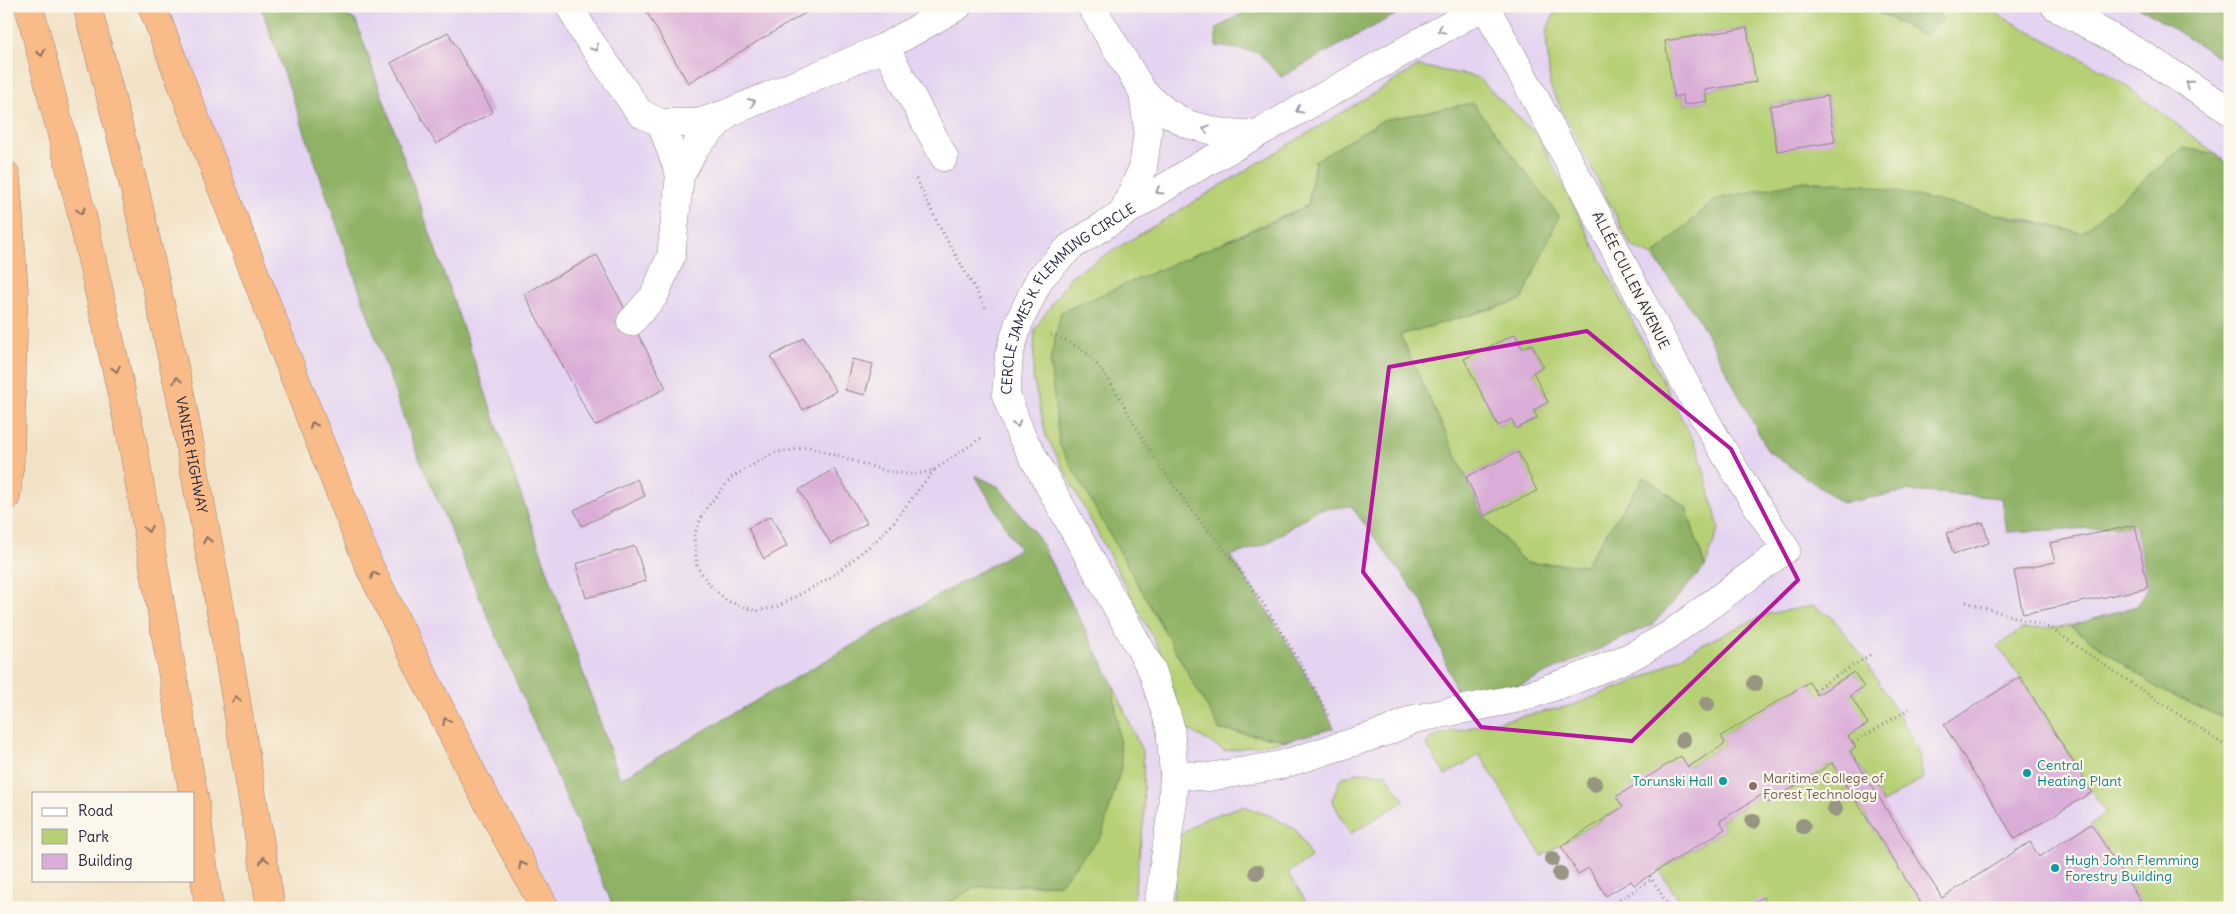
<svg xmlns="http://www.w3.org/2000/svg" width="2236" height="914" font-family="Delius,sans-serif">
<rect width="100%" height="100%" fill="#fbf7ec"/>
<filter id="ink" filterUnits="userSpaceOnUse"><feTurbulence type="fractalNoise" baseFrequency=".02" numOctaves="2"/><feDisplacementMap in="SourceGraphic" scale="10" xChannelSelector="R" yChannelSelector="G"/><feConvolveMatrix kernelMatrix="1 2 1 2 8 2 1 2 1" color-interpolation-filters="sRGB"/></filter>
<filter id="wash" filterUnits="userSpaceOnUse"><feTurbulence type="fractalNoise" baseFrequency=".0096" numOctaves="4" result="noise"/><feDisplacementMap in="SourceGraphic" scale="20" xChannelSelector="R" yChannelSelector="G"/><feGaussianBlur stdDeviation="1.12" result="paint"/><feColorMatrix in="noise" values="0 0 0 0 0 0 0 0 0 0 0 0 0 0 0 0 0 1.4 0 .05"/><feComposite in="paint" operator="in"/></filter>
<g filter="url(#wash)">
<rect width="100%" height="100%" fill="#f2e1c4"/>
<path fill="#e4d3f1" d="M152,6H2230V908H545L369,566Z"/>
<g fill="#b6d075" stroke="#6c7958" fill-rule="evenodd">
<path d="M1558,6H1867L1924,36L1944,18L1929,6H1982L2110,74L2216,154L2182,148L2081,233L2007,215L1716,199L1653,256L1631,246L1550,86L1546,32ZM1747,28L1756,82L1705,90L1707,101L1684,105L1683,95L1675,97L1665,41ZM1827,96L1835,141L1777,150L1770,106Z"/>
<path d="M1419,66L1477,77L1538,136L1699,452L1719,528L1705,567L1686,507L1644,477L1585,565L1525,563L1484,516L1536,491L1518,452L1466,477L1400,335L1522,300L1315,161L1308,205L1061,313L1220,730L1289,740L1225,751L1184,727L1160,651L1046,436L1033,377L1035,329L1071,276ZM1515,335L1522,348L1531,344L1544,367L1533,372L1548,402L1534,410L1536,419L1516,428L1512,419L1498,426L1465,359Z"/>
<path d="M1813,606L1832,617L1864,659L1899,715L1918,750L1923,778L1883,803L1850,751L1856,748L1848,736L1850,695L1863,687L1854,672L1817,695L1809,682L1721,736L1725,744L1688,767L1616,797L1623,807L1542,856L1480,755L1445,775L1426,744L1436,735L1570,706L1643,678L1705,643L1767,614Z"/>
<path d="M2070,626L2159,689L2230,721V908H2145L2091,824L2106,813L2020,677L1998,646L2022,629Z"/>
<path d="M1113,684L1143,754L1144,818L1132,908H933L975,887L1060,884L1122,765Z"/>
<path d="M1832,763L1923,907L1684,908L1659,870L1725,829L1720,821L1763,794L1768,802Z"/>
<path d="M1360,772L1386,774L1404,801L1350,834L1332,800L1341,778Z"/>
<path d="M1243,806L1271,816L1296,830L1311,858L1288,873L1310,908H1172L1180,835L1203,819Z"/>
</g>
<g fill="#90b266" stroke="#596a50">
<path d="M261,6H334L356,21L620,779L1019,549L975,475L999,487L1038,537L1113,684L1122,765L1102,835L1060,884L975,887L941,908H614L411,439Z"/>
<path d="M1254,6H1411L1281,77L1258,52L1216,46V29Z"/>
<path d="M1867,6H1929L1944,18L1924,36Z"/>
<path d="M2137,6H2230V64Z"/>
<path d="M1473,103L1559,216L1522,300L1400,335L1484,516L1525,563L1585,565L1644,477L1686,507L1705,567L1653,624L1510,690L1457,693L1424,604L1351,506L1317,510L1266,544L1230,556C1269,611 1304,667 1334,728L1289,740L1220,730L1059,444L1050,361L1061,312L1308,206L1315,161L1383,120Z"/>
<path d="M2182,148L2216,154L2230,165V721L2159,689L2070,626L2137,606L2148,588L2135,526L2007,532L2002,498L1908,491L1842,503L1768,451L1700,321L1653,256L1716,199L1804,181L1866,185L2081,233Z"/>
</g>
<g id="blocks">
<g fill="#daadd8">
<path d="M643,6H817L688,83Z"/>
<path d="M1747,28L1756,82L1705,90L1707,101L1684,105L1683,95L1674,97L1665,41Z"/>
<path d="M448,32L493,112L436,144L391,63Z"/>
<path d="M1827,96L1835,142L1777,151L1770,106Z"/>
<path d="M597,255L666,388L595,426L524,294Z"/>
<path d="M1515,334L1522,348L1531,344L1544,367L1533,372L1548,402L1534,410L1537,418L1516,429L1512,419L1498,426L1464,359Z"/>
<path d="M804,338L836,391L803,410L771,357Z"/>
<path d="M852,359L873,364L865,395L845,390Z"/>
<path d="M1518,452L1537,491L1484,516L1466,477Z"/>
<path d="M834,469L867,523L831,544L799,490Z"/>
<path d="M637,479L645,496L582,526L574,510Z"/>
<path d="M771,516L787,546L764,559L748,528Z"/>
<path d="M1983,522L1989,543L1953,554L1947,533Z"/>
<path d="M2135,525L2148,588L2023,614L2014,571L2055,562L2050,543Z"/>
<path d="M635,546L646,581L586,598L576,564Z"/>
<path d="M1854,672L1864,687L1850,695L1868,724L1848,736L1856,748L1850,751L1942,898L2030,842L2039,857L2091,824L2145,908H1924L1832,763L1768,803L1763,794L1720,821L1725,829L1634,885L1631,881L1606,896L1589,868L1578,874L1561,846L1623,807L1616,797L1681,756L1688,767L1725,744L1721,736L1809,682L1817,695Z"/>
<path d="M2020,677L2092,792L2015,839L1944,725Z"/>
<path d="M1763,897L1769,908H1745Z"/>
</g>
</g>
</g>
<g filter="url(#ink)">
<use href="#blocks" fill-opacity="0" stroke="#8a8280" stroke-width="1"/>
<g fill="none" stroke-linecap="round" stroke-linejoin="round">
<g stroke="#8a8280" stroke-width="29">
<g id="minor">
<path d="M570,6L583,31L640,113L661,123H698L728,113L885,47L958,6"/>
<path d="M1091,6L1143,92L1165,111L1187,124L1218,132L1254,135"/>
<path d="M2055,6L2146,57L2230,111"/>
<path d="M885,47L944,157"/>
<path d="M661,123L680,175"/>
<path d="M1122,214L1143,168L1148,130L1143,92"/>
<path d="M631,322L654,296L671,256L680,175L696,146L726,115"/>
<path d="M1174,774L1209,777L1281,765L1388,731L1414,719L1520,698L1576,679L1630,657L1668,636L1786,549C1718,452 1666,348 1612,243C1571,164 1528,85 1485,6"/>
<path id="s1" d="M1158,908L1172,808L1174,774L1170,726L1152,670L1021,435L1006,395L1009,355L1019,322L1040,278L1070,247L1191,171L1484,6"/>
</g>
</g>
<g stroke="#8a8280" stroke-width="29">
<g id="highway">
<path d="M29,6L82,215L132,440L193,793"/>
<path id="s2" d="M87,6L135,190L181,398L223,623L271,908"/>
<path d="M152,6L308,412L369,566L472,773L545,908"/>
<path d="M6,175L14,290L10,460L6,497"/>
<path d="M194,796L209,908"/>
</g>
</g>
<g stroke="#8a8280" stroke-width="3" stroke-dasharray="1 4" stroke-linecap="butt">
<path d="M916,179L938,224L987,310"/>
<path d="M1051,335C1064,339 1081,347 1090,357C1117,385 1133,426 1155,458C1168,477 1181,496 1195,514C1206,529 1220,542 1231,558C1267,608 1301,659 1328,715"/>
<path d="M934,470L893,523L876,541L831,577L777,607L756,611L727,601L711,586L697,567L694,536L704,511L732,477L774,453L809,447L886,471L915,475L934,470L984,436"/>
<path d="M1966,602L2050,628L2230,749"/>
<path d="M1814,690L1873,653"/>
<path d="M1853,743L1909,709"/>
<path d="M1650,876L1670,908"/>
<path d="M1607,908L1652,879"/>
</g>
<use href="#minor" stroke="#fff" stroke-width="28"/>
<use href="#highway" stroke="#f9bc89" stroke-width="28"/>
</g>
<g fill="#989582">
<circle cx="1755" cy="683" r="8"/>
<circle cx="1707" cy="704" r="8"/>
<circle cx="1683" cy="740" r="8"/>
<circle cx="1594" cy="784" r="8"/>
<circle cx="1835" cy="809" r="8"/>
<circle cx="1753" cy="821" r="8"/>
<circle cx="1803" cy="826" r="8"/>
<circle cx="1552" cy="859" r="8"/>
<circle cx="1257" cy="872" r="8"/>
<circle cx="1560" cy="874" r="8"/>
</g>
<defs><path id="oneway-chevron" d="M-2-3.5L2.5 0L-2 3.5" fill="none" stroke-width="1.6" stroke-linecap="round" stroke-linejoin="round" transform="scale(1.25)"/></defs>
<g stroke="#9c9ca7">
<use href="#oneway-chevron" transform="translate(1441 30) rotate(151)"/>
<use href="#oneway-chevron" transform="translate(595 48) rotate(56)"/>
<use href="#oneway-chevron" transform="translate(2189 84) rotate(-148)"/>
<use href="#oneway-chevron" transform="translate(752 102) rotate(-23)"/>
<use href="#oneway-chevron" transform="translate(1299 110) rotate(151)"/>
<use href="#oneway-chevron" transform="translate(1206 129) rotate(-165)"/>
<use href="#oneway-chevron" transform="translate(1159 191) rotate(148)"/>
<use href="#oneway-chevron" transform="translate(1017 424) rotate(71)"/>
</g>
<g stroke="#8e6f62">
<use href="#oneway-chevron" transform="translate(41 53) rotate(76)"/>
<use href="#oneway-chevron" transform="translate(81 211) rotate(76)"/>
<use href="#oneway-chevron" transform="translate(116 369) rotate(78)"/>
<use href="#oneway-chevron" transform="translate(177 380) rotate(-102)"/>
<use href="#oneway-chevron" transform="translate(313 425) rotate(-112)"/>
<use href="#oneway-chevron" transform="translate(148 529) rotate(80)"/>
<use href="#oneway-chevron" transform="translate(207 540) rotate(-101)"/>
<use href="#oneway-chevron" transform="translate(374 575) rotate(-117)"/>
<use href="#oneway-chevron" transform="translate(236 699) rotate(-100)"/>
<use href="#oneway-chevron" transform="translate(446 721) rotate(-117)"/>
<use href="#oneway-chevron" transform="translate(264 860) rotate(-99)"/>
<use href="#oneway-chevron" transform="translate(522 865) rotate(-118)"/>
</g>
</g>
<path fill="none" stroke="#b5179e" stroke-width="4" stroke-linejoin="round" d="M1587,331L1731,449L1798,580L1632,741L1481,727L1363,572L1389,367Z"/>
<g fill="#0f9aa8" stroke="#fbf7ec" stroke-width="2">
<circle cx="2027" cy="773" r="5"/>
<circle cx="1723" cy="781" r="5"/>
<circle cx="2055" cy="868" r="5"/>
</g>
<circle fill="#8d6e63" stroke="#fbf7ec" stroke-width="2" cx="1753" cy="786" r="5"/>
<g text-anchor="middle" stroke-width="4.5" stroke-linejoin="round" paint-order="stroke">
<g font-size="14" fill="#22223b" stroke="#fbf7ec">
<text transform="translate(1631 280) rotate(63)" y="5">ALLÉE CULLEN AVENUE</text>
<text dy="5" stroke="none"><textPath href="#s1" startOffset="675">CERCLE JAMES K. FLEMMING CIRCLE</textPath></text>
<text dy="5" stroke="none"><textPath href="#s2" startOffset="461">VANIER HIGHWAY</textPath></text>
</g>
<g font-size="14" fill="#0d838f" stroke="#fbf7ec" text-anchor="start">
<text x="2037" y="770">Central<tspan x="2037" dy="16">Heating Plant</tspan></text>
<text x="1713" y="786" text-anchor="end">Torunski Hall</text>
<text x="2065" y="865">Hugh John Flemming<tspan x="2065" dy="16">Forestry Building</tspan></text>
</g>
<g font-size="14" fill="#785e54" stroke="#fbf7ec" text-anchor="start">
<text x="1763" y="783">Maritime College of<tspan x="1763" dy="16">Forest Technology</tspan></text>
</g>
</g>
<rect width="2236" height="914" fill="none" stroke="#fbf7ec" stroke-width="25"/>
<rect x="32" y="792" width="162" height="90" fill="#fbf7ec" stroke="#a4a2a5"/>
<rect x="42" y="808" width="25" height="8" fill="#ffffff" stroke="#a4a2a5"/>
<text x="78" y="816" font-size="15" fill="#22223b">Road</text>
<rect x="42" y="829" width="25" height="15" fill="#b6d075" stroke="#a4a2a5"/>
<text x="78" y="842" font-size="15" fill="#22223b">Park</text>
<rect x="42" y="854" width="25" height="15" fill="#daadd8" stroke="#a4a2a5"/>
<text x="78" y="866" font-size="15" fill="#22223b">Building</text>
</svg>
